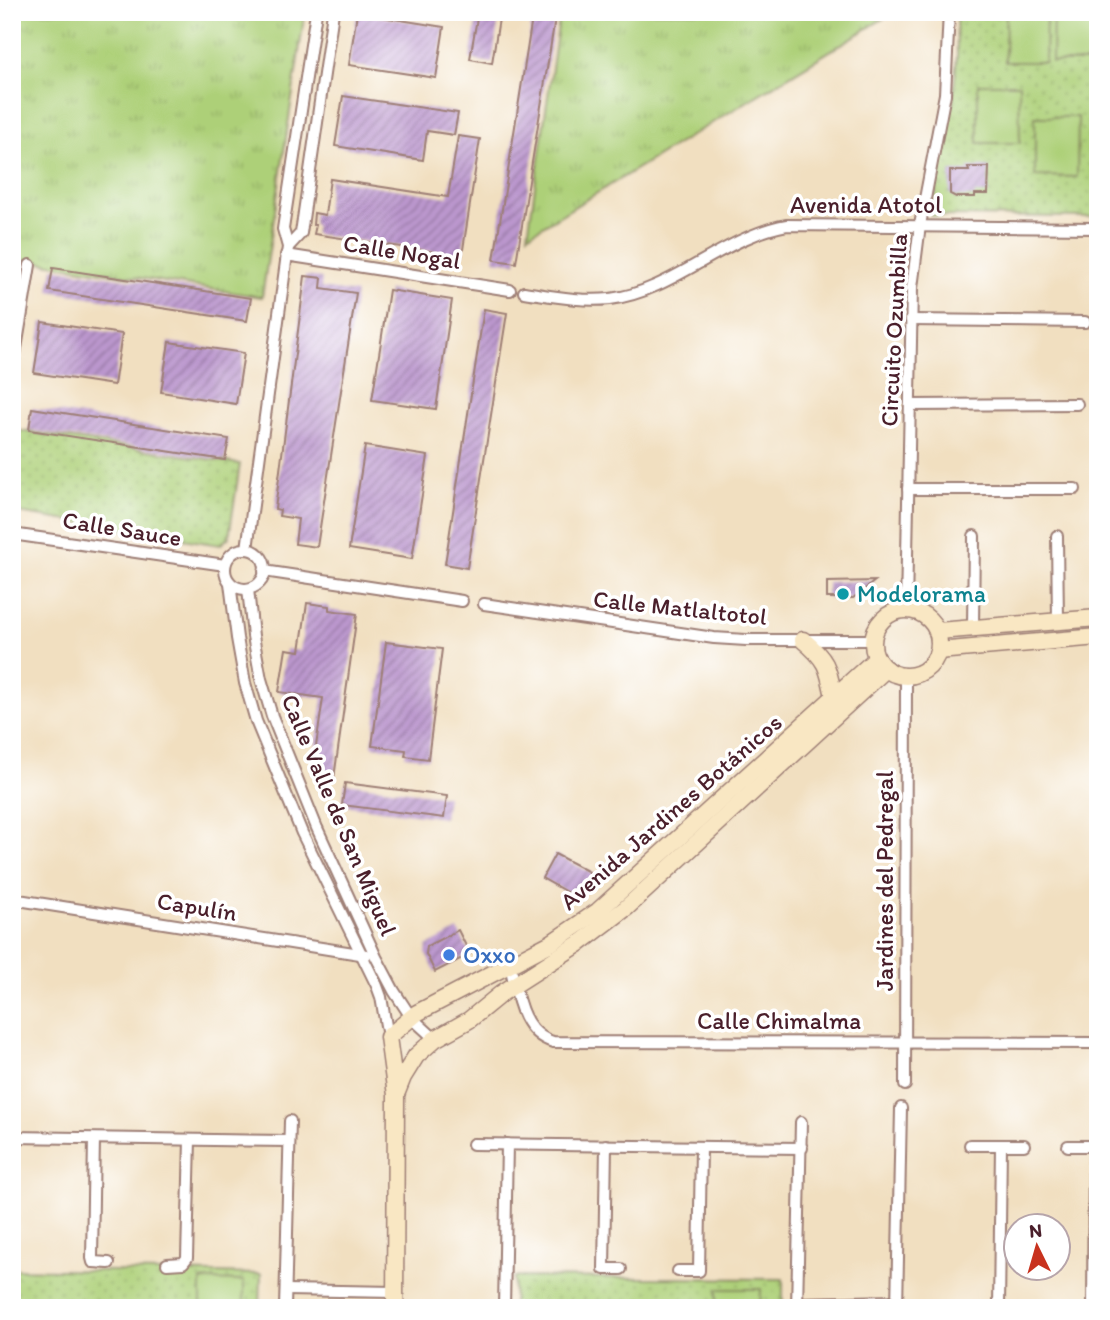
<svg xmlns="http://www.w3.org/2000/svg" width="1110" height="1320" font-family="Itim,sans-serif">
<defs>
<pattern id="grass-tufts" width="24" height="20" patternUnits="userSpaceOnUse" patternTransform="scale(1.75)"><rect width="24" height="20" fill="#add078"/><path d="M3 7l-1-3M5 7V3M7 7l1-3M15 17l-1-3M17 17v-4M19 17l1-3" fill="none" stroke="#96b268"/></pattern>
<pattern id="park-dots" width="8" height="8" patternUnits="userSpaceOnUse" patternTransform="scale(1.75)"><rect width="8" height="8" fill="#add078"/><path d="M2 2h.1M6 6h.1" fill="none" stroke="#96b268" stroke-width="1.8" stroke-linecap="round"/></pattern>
<pattern id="building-hatch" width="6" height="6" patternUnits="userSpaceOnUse" patternTransform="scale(1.75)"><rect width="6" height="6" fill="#bb97ce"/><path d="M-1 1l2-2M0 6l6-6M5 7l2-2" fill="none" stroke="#9a7ba7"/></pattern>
</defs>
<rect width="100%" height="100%" fill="#fff"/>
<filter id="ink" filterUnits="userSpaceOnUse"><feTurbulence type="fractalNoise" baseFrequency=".0143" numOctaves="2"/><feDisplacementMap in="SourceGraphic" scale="14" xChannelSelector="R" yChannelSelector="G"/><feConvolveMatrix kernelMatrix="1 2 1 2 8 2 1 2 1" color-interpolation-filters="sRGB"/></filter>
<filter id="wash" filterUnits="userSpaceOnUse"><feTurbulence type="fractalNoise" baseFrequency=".00686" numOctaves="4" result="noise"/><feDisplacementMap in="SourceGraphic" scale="28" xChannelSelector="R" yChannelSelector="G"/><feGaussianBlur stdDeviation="1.57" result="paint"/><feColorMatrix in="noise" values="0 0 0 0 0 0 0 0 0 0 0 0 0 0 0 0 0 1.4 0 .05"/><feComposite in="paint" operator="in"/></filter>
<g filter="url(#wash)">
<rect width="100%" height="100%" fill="#f1dfc0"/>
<g fill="url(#grass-tufts)" stroke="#7c7852" stroke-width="2">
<path d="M17,12H305L262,297L12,258V44Z"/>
<path d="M560,12H894L528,235Z"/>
</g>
<g fill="url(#park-dots)" stroke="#7c7852" stroke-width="2">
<path d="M956,12H1098L1096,217L931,216L953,101L957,55Z"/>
<path d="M15,430L240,464L229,537L220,545L12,512V445Z"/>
<path d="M12,1269L261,1274L260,1308H12Z"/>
<path d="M514,1277L783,1279V1308H513Z"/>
</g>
<g fill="#add078" stroke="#7c7852" stroke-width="2">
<path d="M1006,12H1046L1045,62H1005Z"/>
<path d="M1053,12H1093V62H1052Z"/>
<path d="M978,84H1019L1020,143H978Z"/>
<path d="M1035,117H1078L1077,177L1035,176Z"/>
<path d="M201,1280L244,1281V1308H201Z"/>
<path d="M717,1289H761L760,1308H717Z"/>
</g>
<g id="blocks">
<g fill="url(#building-hatch)">
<path d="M478,12H500L492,63L470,59Z"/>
<path d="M533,12H556L516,263L494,260Z"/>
<path d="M357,13L444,27L436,78L349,65Z"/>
<path d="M343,96L458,113L454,135L427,131L423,160L335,146Z"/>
<path d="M458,136L480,139L462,256L314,234L316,225H313L314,213L325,215L330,179L448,197Z"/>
<path d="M968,167H989L988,194H975V197H956L950,194V171H969Z"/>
<path d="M53,268L251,298L247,321L49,291Z"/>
<path d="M305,276L322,278L321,288L356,293L317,547L295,544L298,519L279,516L280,510L275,509Z"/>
<path d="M389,290L452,300L436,409L372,400Z"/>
<path d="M484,309L507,313L467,568L445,564Z"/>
<path d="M42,322L122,334L114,385L34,373Z"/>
<path d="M169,342L244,353L236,404L161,392Z"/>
<path d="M32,408L229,439L225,460L29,430Z"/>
<path d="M365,446L428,456L412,559L349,549Z"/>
<path d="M875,581L853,598H827V582Z"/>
<path d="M307,603L329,606V610L357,614L334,778L312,774L323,698L279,692L286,649L300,651Z"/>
<path d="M386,642L442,649L428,759L405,756L406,750L372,746Z"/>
<path d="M345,783L447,796L444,818L342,805Z"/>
<path d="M555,854L593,874L579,899L542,878Z"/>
<path d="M458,930L470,954L435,972L426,954L427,946Z"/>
</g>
</g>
</g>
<g filter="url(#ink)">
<use href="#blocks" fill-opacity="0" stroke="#9e7f76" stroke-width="2"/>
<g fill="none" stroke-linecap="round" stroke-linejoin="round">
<g stroke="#9e7f76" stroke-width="14">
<g id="street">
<path d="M288,247L301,233L333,12"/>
<path d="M286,255L510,290"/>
<path d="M524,292C552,296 581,302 610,299C672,292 724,236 787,225L1098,228"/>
<path d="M911,320L1085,322"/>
<path d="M12,372L30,265"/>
<path d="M910,405L1077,404"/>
<path d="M908,489H1075"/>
<path d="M12,534L225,565"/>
<path d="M1057,536L1058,621"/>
<path d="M247,549L288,247L283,229L316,12"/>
<circle cx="245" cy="569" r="20"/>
<path d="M264,571L462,601"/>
<path d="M230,583L237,638L245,683L256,721L302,833L377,986L381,997L388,1037"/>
<path d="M248,589L253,636L261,679L272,716L317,828L376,957L394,991L411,1017L435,1039"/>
<path d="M484,604L714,638L746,640H873"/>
<path d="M906,610L912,288L920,225L945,94L949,12"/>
<path d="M973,628L974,536"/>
<path d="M12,899L366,955"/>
<path d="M510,965C517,993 520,1032 553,1042L1098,1043"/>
<path d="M905,1085L906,676"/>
<path d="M12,1137L289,1141"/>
<path d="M94,1139L92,1258L93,1262L109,1263"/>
<path d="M473,1144L802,1148"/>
<path d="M606,1145L604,1269H621"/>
<path d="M970,1145H1024"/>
<path d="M1068,1146H1098"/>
<path d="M167,1264L183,1263L187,1258L190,1140"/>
<path d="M678,1271H699L701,1147"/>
<path d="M286,1290L395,1292"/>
<path d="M797,1303L897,1301"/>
<path d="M285,1308L290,1121"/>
<path d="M504,1308L507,1144"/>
<path d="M797,1308L801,1122"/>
<path d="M897,1308L901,1108"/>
<path d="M999,1308L1001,1145"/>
<path d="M1093,1308L1094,1146"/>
</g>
</g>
<g stroke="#9e7f76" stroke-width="19">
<g id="secondary">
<circle cx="906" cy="643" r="33"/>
<path d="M938,631L1098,618"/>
<path d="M803,640C827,660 828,667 834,697"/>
<path d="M938,651L1098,637"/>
<path d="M397,1092L403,1077L416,1056L435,1039L469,1020L502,993L580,943L626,908L886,669"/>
<path d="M395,1308L396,1095L388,1037L417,1013L551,943L598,911L877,658"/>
</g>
</g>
<use href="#street" stroke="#fff" stroke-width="10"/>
<use href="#secondary" stroke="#f9e7c3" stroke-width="16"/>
</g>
</g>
<circle fill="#0f9aa8" stroke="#fff" stroke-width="2.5" cx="843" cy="594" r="7"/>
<circle fill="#3f7fe0" stroke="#fff" stroke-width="2.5" cx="449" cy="955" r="7"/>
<g text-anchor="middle" stroke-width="7" stroke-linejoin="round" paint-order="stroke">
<g font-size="24" fill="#4a1f2b" stroke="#fff">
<text x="866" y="213">Avenida Atotol</text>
<text transform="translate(402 252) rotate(9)" y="8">Calle Nogal</text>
<text transform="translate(894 330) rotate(-87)" y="8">Circuito Ozumbilla</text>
<text transform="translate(122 529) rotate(9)" y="8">Calle Sauce</text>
<text transform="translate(680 608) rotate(6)" y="8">Calle Matlaltotol</text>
<text transform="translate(671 812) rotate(-41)" y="8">Avenida Jardines Botánicos</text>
<text transform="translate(339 815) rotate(67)" y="8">Calle Valle de San Miguel</text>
<text transform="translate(885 881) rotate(-90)" y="8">Jardines del Pedregal</text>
<text transform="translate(197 907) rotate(9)" y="8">Capulín</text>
<text x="779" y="1029">Calle Chimalma</text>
</g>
<g font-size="24" fill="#0d838f" stroke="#fff" text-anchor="start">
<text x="857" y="602">Modelorama</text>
</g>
<g font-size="24" fill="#366cbe" stroke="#fff" text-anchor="start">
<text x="463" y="963">Oxxo</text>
</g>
</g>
<rect width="1110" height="1320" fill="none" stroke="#fff" stroke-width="42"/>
<g transform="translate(1037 1247) rotate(355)"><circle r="33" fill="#ffffff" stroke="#b7a5aa" stroke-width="2"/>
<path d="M0-5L12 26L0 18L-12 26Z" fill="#c8321e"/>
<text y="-10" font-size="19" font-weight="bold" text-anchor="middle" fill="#4a1f2b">N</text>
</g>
</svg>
